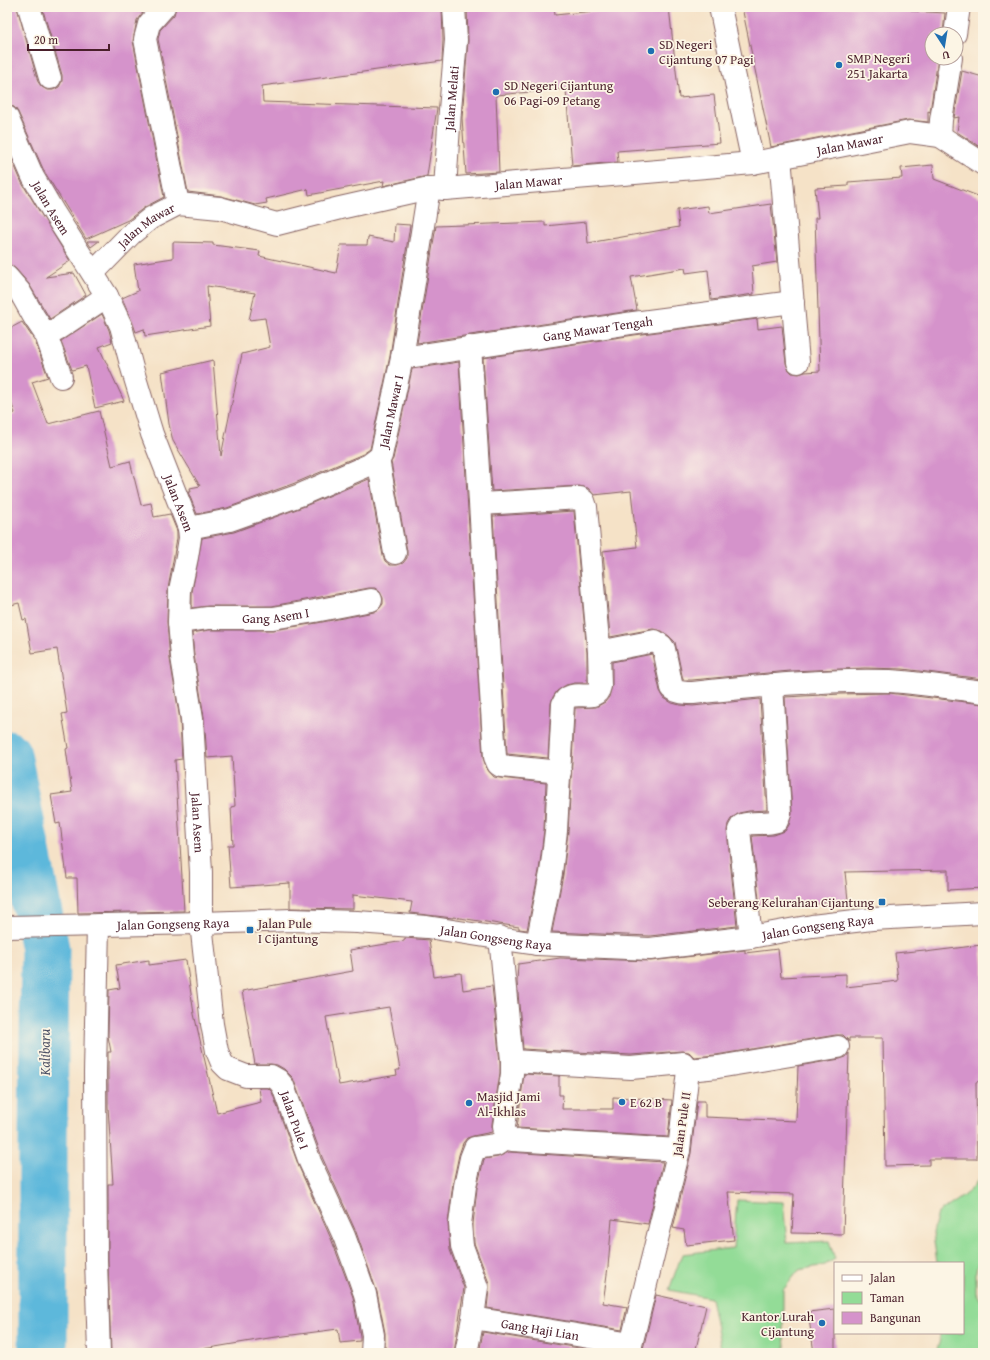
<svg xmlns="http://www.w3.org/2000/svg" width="990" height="1360" font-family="'Gentium Book Plus',serif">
<rect width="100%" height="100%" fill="#fcf5e5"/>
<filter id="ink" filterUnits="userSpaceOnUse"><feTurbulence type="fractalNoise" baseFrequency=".025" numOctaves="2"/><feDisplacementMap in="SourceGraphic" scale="8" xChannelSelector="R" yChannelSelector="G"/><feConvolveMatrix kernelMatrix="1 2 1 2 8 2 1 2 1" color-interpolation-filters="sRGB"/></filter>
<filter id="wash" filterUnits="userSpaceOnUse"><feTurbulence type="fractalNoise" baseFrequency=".012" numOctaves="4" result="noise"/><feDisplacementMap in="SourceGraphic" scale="16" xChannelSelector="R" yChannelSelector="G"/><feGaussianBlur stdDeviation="0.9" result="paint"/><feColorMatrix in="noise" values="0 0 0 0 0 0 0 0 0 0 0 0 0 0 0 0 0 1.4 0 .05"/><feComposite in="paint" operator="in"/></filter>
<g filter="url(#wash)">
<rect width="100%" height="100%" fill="#f5e2c7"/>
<g fill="#93dc97" stroke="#6e7e61">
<path d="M983,1162V1248L976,1270V1292L983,1304V1353H936L940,1340V1333H963V1263H937L933,1233L938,1213C953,1203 974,1192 981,1175C983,1171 982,1166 983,1162Z"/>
<path d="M737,1200L783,1202L787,1243L829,1241L835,1259L825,1265L799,1270L783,1290V1329L786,1353H722L711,1298L669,1290L682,1254L733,1248Z"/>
</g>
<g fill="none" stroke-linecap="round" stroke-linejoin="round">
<path stroke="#5db8db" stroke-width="49" d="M7,755L45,949L43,1151V1353"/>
</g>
<g id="blocks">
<g fill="#d593cb" fill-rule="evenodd">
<path d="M7,7H17L38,82L42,87L47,90H53L59,87L62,81V75L42,7H147L137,20L133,41L164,197L145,207L128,220L86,239L44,171L18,112L14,107L7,105Z"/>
<path d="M176,7H442L443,40L442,61L262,86L263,102L437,108L427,176L383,186L384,181L309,195L308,189L266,199L267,203L255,205L221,196L188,192L158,39L160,30L174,15Z"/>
<path d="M467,7H554L555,15L624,8L623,7H669L679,98L714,95L720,143L617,151L618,162L572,166L566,89L496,95L499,172L466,174L462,118L468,41Z"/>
<path d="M742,7H911L912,11L945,13L943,34H932V58H938L930,112L928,111V122L908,120L771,147Z"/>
<path d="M962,71L983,77V149L957,132L959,117L954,118Z"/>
<path d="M7,148L22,183L70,261L46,277L74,273L86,295L50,319L29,284L16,269L11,265H7Z"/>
<path d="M933,165L934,179L983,198V679L903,669L865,668L790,671L692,680H683L675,642L669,636L662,631L653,629L610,637L603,551L637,547L631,491L594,495L588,488L579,486L492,491L483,358L634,335L757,319L758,329L782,326L786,363L788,369L792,373L799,374L805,372L820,371L815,218H818L815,188L848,186V182L902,178L901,168Z"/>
<path d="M771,204L777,262L752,266L754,294L711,300L708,270L686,273L685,268L631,277L637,310L417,343L436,226L545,222V226L586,222L588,243L679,227L677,210L708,206L709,213Z"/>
<path d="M395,224L410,225L390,356L370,449L363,454L295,483L227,508L197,514L188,492H191L190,488L200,486L173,441L169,424L162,372L213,360L221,456L242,354L270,347L265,318L249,320L255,293L207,286L210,326L145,336L144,329L136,332L132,321L122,298L138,291L134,264L173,258V242L213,243V245L260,251L259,256L336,273L341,245H367L368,237L394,242Z"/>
<path d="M87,241H99L91,247Z"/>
<path d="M102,314L109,330L112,342L99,347L124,401L95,408L86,366L72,370L61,341Z"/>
<path d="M22,322L35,341L48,377L32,382L48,424L99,411L112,466L130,461L141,505L151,503L154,517L170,514L177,531V538L168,589L167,622L170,659L180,720L182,759L175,760L184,911L78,913L77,878H67L60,823L56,824L51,795L72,792L66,749L68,748L62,714L67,713L57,649L32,653L26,619L23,620L19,603L7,606V416L15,413L7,392V330Z"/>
<path d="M459,362L483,758L487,769L494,777L500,778L546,783L544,830L539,871L527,930L519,929V927L453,917V918L410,913L412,902L353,895V909L290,908V883L231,887L228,845H233L231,807L235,806L232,756L207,758L204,717L194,655L192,633L209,630H273L317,623L374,612L379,609L383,604V598L380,592L375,588H369L272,606H208L192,608V592L202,538L234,532L305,506L369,479L383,556L385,561L390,565H397L403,563L407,558V551L391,462L393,459L412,369Z"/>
<path d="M574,511L587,653V683H575L566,685L557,691L553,697L551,703L548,758L507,754L493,516Z"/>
<path d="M652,654L660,691L664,698L672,703L680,705L693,706L760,699L767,810L749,811L739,813L731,819L728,824L727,831L737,926L650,936L552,932L563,875L568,832L575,708L596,707L605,702L609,697L612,686V662Z"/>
<path d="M889,693L983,704V888L948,890V870L845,872L848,900L795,906L794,903L760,908L752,836L774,835L785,831L789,825L792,813L785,697L841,694Z"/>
<path d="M405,938L429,940L434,977L461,973L463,990L492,986L500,1062V1073L492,1124V1132L473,1136L467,1138L463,1143L459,1155L453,1183L448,1223L450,1250L464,1288L454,1353H385V1333L377,1292L356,1232L322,1157L293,1078L284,1069L277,1065L271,1064H255L242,991L353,971L350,950L404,941ZM389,1007L400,1070H396L397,1075L339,1085L336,1069H335L326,1017Z"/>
<path d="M981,945L983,964V1081L976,1082L977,1159H929V1165L885,1166L883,1038H849V1042L847,1039L843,1035H836L716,1055L694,1057L689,1052L682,1051L631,1055L523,1049L517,982L518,964L560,958L651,961L745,950V953L778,949L781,977L846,974V987L898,981L895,953L925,950V952Z"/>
<path d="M149,960V965L186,960L194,1014L217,1113L261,1102L259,1088H268L272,1092L299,1167L332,1241L346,1278L353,1297L360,1336V1341L340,1343L338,1329L269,1338L197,1350L198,1353H111L108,1260V1184H113L108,1107V1052H111L108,1036L109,990L120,988L116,965Z"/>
<path d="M849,1053L843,1234L792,1233L794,1194L728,1192L734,1240L686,1245L684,1230L673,1228L691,1153L697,1101H705V1117L796,1121L798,1066L840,1059L846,1057Z"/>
<path d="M524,1074L560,1076H559V1095H563L562,1109H613V1097L672,1100L668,1137L517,1128Z"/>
<path d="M509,1152L663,1162L648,1224L612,1219L608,1267L603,1303L627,1307L622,1330L487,1308L489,1289V1283L474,1243L473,1224L477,1188L484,1159L498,1157Z"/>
<path d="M656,1295L706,1306L695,1353H642Z"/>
<path d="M835,1309V1353H814L808,1312Z"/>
<path d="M483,1332L609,1353H479Z"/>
</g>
</g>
</g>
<g filter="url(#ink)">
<use href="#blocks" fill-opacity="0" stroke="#866362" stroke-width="1"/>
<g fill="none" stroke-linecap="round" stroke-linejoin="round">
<g stroke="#866362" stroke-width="24">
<g id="minor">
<path d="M29,7L50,78"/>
<path d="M164,7L149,24L145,39L178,204"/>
<path d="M720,7L753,163"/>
<path d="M955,34L959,7"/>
<path id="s1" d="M7,117L33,177L54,213L107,296L121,326L132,368L152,434L189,528L190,538L187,557L180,590L179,622L182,657L192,719L201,872V923L212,1024L217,1051L222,1063L228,1069L246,1076H271L278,1080L283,1086L310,1162L344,1236L358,1274L365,1294L373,1335L372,1353"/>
<path d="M940,136L941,120L951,58"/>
<path d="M780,157L798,362"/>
<path id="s2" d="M445,189L450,110L456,40L454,7"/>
<path id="s3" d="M93,273L131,234L151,218L178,204L220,208L277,224L340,208L429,188L445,189L753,163L910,132L940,136L983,164"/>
<path d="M7,277L20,292L34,317L46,335L59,328L107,296"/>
<path d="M46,335L61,377"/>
<path d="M470,347C480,484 486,620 495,757L498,764L501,766L560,772"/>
<path id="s4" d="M402,358L632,323L793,302"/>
<path d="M378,459L395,553"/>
<path d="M481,504L580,498L584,501L586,507L599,652L600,686C596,706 571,685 563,704L556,831L551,873L537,944"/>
<path id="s5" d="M189,528L230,520L300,495L369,465L381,456L402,358L429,188"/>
<path id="s6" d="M179,622L208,618H273L315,611L371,600"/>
<path d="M599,652L655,641L662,646L664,649L672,688C677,693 686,693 693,693C758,686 824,679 890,681C921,683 952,688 983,692"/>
<path d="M98,925L95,1073L96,1260L99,1353"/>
<path d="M500,937L512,1061V1074L504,1126C504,1132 507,1136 512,1140L679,1150"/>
<path d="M751,937L739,830L742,825C753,821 765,825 777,821L780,813L772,685"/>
<path d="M512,1061L631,1068L683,1063L688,1070L679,1150L629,1353"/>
<path d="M688,1070L718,1067L838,1047"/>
<path id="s7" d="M473,1318L631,1344"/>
<path d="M466,1353L473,1318L477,1287L462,1246L460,1224L465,1186L471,1158L475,1148L496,1145L508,1137"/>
</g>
</g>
<g stroke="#866362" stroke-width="24">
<g id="tertiary">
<path id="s8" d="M7,927L201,923L291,920L357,922L427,927L537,944L650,949L751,937L812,926L872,919L983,913"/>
</g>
</g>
<use href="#minor" stroke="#fff" stroke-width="22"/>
<use href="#tertiary" stroke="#fff" stroke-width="22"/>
</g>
</g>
<g fill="#1f6fb2" stroke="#fcf5e5" stroke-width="1.5">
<circle cx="651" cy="51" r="4"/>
<circle cx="839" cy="65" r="4"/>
<circle cx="496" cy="92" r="4"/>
<rect x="878" y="898" width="8" height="8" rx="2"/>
<rect x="246" y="926" width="8" height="8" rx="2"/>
<circle cx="622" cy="1102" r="4"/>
<circle cx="469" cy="1103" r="4"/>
<circle cx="822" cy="1323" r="4"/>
</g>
<g text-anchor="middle" stroke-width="3.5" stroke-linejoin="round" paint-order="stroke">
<g font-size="13" fill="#4a1f2b" stroke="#fcf5e5" text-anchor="start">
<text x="659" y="49">SD Negeri<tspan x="659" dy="15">Cijantung 07 Pagi</tspan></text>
<text x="847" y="63">SMP Negeri<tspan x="847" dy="15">251 Jakarta</tspan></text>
<text x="504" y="90">SD Negeri Cijantung<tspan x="504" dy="15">06 Pagi-09 Petang</tspan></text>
<text x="874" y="907" text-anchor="end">Seberang Kelurahan Cijantung</text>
<text x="258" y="928">Jalan Pule<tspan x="258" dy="15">I Cijantung</tspan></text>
<text x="477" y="1101">Masjid Jami<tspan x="477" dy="15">Al-Ikhlas</tspan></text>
<text x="630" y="1107">E 62 B</text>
<text x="814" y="1321" text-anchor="end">Kantor Lurah<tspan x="814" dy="15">Cijantung</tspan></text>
</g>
<g font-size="13" fill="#4a1f2b" stroke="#fcf5e5">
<text dy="5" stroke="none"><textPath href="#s2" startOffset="91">Jalan Melati</textPath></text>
<text dy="5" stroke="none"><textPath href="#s3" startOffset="792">Jalan Mawar</textPath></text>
<text dy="5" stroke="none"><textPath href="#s3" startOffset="468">Jalan Mawar</textPath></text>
<text dy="5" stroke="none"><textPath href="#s1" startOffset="101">Jalan Asem</textPath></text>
<text dy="5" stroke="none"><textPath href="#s3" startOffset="72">Jalan Mawar</textPath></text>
<text dy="5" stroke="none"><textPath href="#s4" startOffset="198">Gang Mawar Tengah</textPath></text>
<text dy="5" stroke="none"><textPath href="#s5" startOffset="252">Jalan Mawar I</textPath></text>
<text dy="5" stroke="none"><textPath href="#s1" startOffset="425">Jalan Asem</textPath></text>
<text dy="5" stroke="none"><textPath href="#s6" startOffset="97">Gang Asem I</textPath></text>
<text dy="5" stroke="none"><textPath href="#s1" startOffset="749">Jalan Asem</textPath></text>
<text dy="5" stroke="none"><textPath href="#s8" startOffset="166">Jalan Gongseng Raya</textPath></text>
<text dy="5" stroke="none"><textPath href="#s8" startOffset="814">Jalan Gongseng Raya</textPath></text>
<text dy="5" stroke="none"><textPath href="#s8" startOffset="490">Jalan Gongseng Raya</textPath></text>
<text dy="5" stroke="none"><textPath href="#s1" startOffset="1096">Jalan Pule I</textPath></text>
<text transform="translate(681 1124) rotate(-82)" y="5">Jalan Pule II</text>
<text dy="5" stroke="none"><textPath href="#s7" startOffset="68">Gang Haji Lian</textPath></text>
</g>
<g font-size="14" font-style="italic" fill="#515569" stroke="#fcf5e5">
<text transform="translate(45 1052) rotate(-90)" y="5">Kalibaru</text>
</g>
</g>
<rect width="990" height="1360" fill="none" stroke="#fcf5e5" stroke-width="24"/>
<rect x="834" y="1262" width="130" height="72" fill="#fcf5e5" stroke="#b59f9b"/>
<rect x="842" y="1275" width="20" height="6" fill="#ffffff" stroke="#b59f9b"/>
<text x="870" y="1282" font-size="12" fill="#4a1f2b">Jalan</text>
<rect x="842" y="1292" width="20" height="12" fill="#93dc97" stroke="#b59f9b"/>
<text x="870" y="1302" font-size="12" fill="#4a1f2b">Taman</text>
<rect x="842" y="1312" width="20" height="12" fill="#d593cb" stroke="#b59f9b"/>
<text x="870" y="1322" font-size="12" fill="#4a1f2b">Bangunan</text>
<g transform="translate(944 46) rotate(168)"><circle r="19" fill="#fcf5e5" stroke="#b59f9b"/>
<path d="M0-3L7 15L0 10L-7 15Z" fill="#1f6fb2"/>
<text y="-6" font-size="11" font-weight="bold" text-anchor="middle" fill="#4a1f2b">U</text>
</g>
<path d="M28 44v6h81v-6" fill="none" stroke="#4a1f2b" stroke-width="2"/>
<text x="34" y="44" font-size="12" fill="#4a1f2b" stroke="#fcf5e5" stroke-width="3" paint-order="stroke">20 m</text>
</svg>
